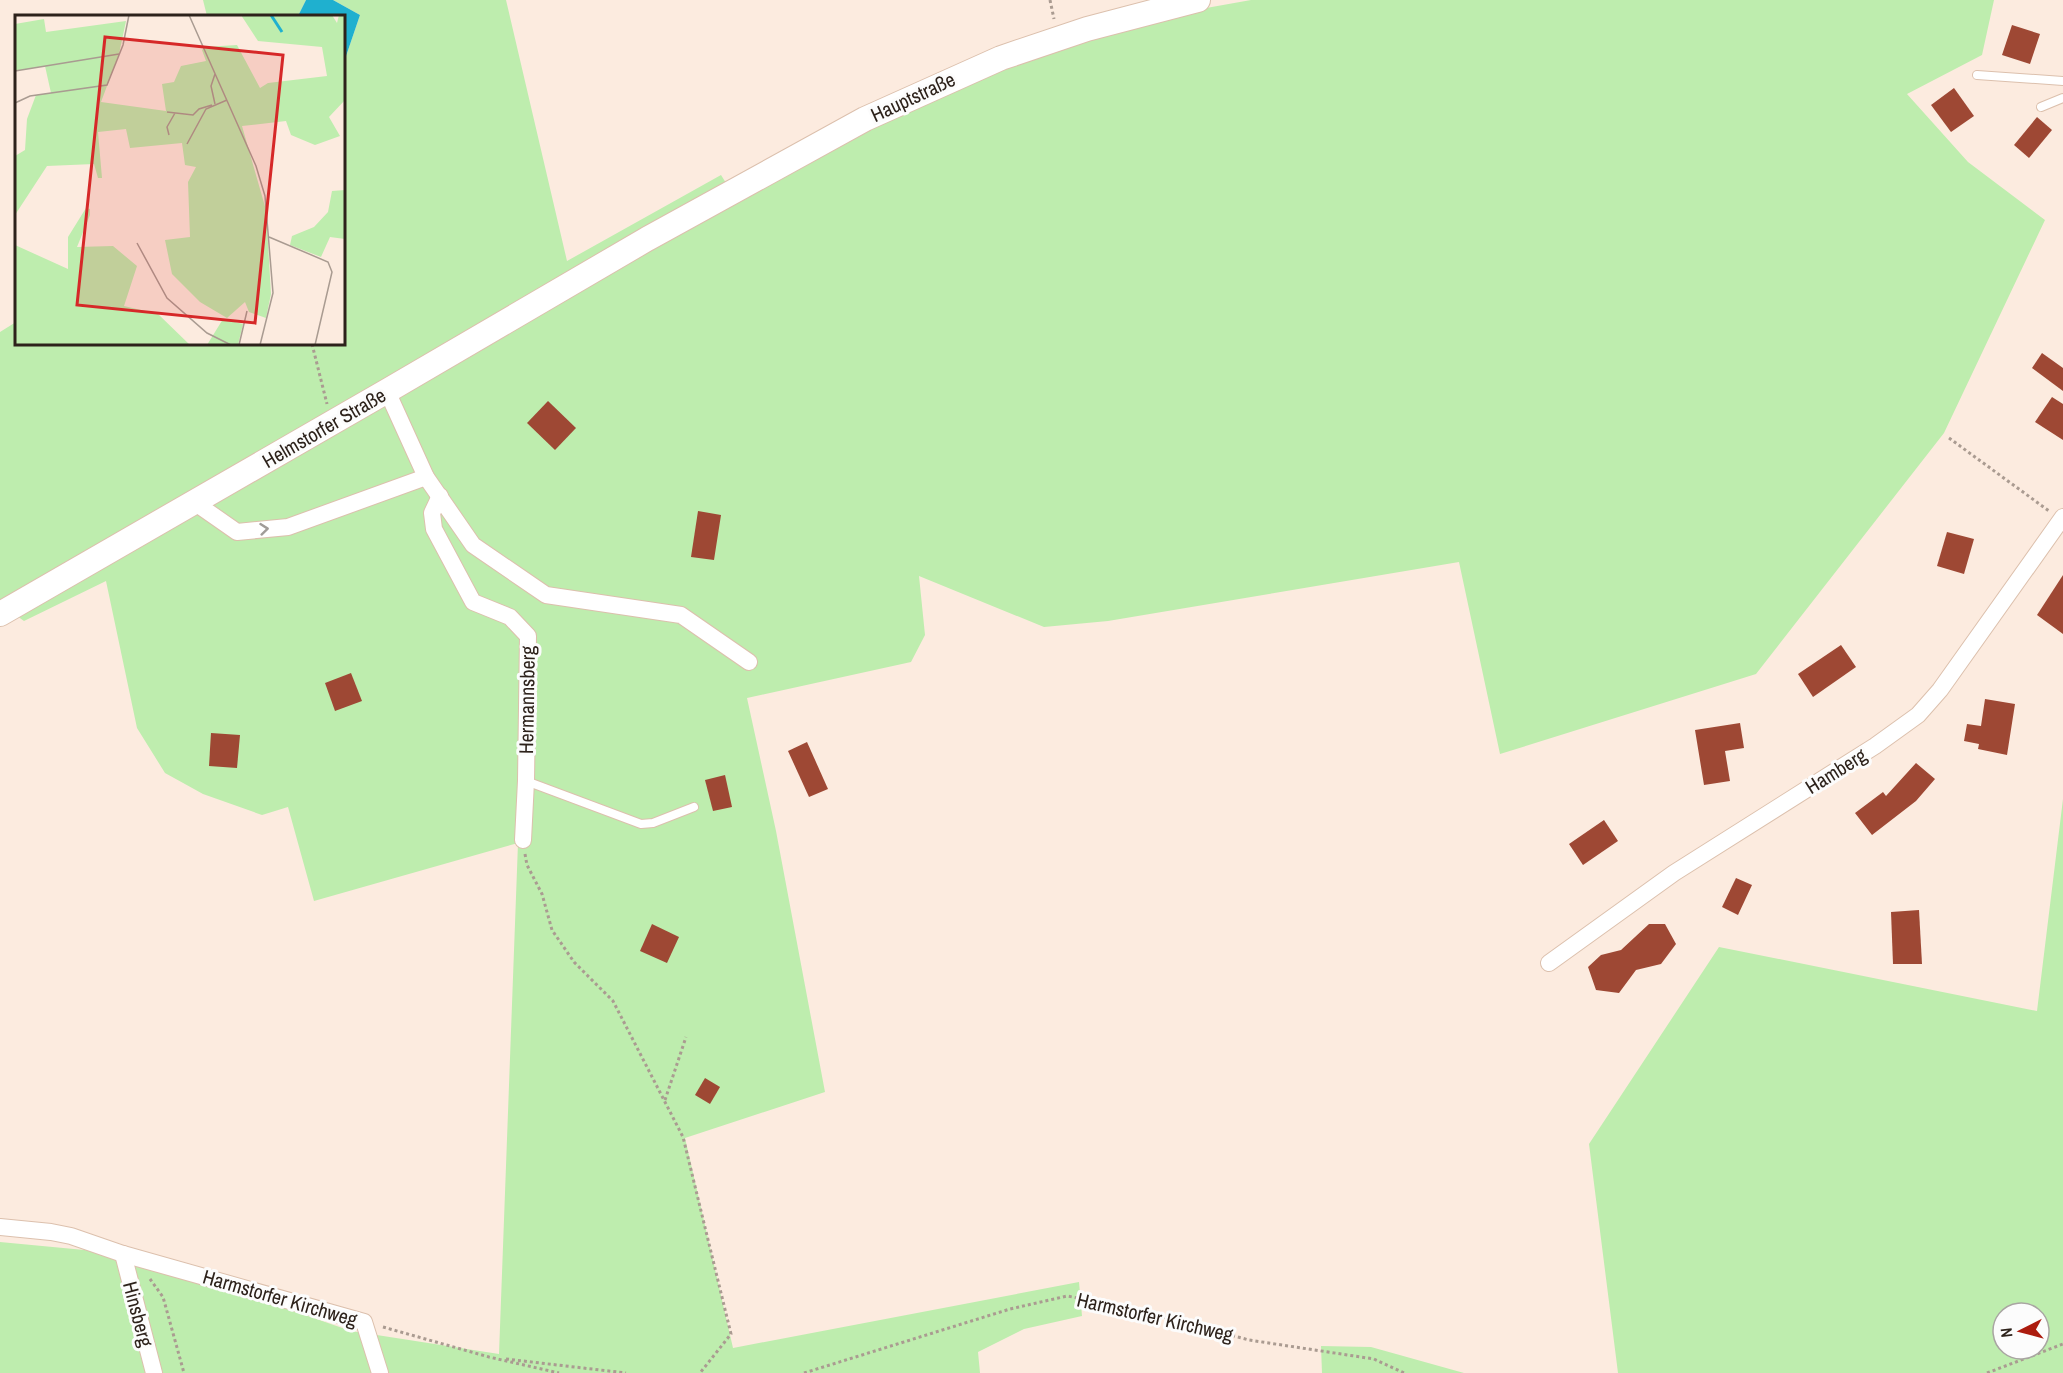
<svg xmlns="http://www.w3.org/2000/svg" width="2063" height="1373" font-family="'Archivo Narrow',sans-serif">
<rect width="100%" height="100%" fill="#fcebdf"/>
<g fill="#beedae" fill-rule="evenodd">
<path d="M203,0H306L298,16H207Z"/>
<path d="M333,0H506L567,261L721,175L736,199L869,124L1012,67L1092,40L1195,10L1251,0H1994L1982,55L1907,94L1968,162L2045,220L1944,433L1756,674L1500,754L1459,562L1108,621L1044,627L919,576L925,635L911,662L747,698L776,831L825,1092L685,1138L733,1348L1079,1282L1082,1316L1024,1329L978,1352L980,1373H0V1242L116,1253L179,1271L351,1331L499,1354L518,843L314,901L288,807L262,815L203,794L165,773L137,728L106,581L24,621L0,604V332L16,322V344H344V62L360,15Z"/>
<path d="M2063,799V1373H1618L1589,1144L1719,947L2037,1011ZM2003,1313H2039V1349H2003Z"/>
<path d="M1321,1346L1371,1347L1464,1373H1322Z"/>
</g>
<path fill="#1fb0cf" d="M306,0H333L360,15L344,62V16H298Z"/>
<g fill="#9e4834">
<path d="M2012,25L2040,34L2030,64L2002,55Z"/>
<path d="M1954,88L1974,116L1951,132L1931,105Z"/>
<path d="M2037,117L2052,130L2029,158L2014,145Z"/>
<path d="M2042,353L2063,368V391L2032,368Z"/>
<path d="M2052,397L2063,404V440L2035,422Z"/>
<path d="M548,401L576,428L555,450L527,423Z"/>
<path d="M698,511L721,515L714,560L691,557Z"/>
<path d="M1947,532L1974,539L1964,574L1937,566Z"/>
<path d="M2063,575V634L2037,615Z"/>
<path d="M1841,645L1856,667L1813,697L1798,674Z"/>
<path d="M351,673L362,701L335,711L325,683Z"/>
<path d="M1985,699L2015,704L2007,755L1978,749L1979,744L1964,741L1967,724L1981,726Z"/>
<path d="M1740,723L1744,748L1725,751L1730,781L1704,785L1695,730Z"/>
<path d="M211,733L240,735L237,768L209,766Z"/>
<path d="M807,742L828,789L809,797L788,751Z"/>
<path d="M1916,763L1935,779L1916,801L1872,835L1855,813L1883,792L1886,796Z"/>
<path d="M725,775L732,807L713,811L705,780Z"/>
<path d="M1604,820L1618,841L1583,865L1569,844Z"/>
<path d="M1736,878L1752,885L1738,915L1722,907Z"/>
<path d="M1919,910L1922,964H1893L1891,912Z"/>
<path d="M652,924L679,937L667,963L640,951Z"/>
<path d="M1649,924H1665L1676,944L1661,964L1636,970L1619,993L1596,990L1588,967L1601,955L1621,950Z"/>
<path d="M705,1078L720,1087L710,1104L695,1095Z"/>
</g>
<g fill="none" stroke-linecap="round" stroke-linejoin="round">
<g stroke="#dcc0ad" stroke-width="10">
<g id="service">
<path d="M1977,75L2063,81"/>
<path d="M2041,107L2063,98"/>
<path d="M526,781L641,824L653,823L694,807"/>
</g>
</g>
<g stroke="#dcc0ad" stroke-width="18">
<g id="minor">
<path d="M387,391L426,477L473,545L546,595L681,615L749,662"/>
<path d="M440,496L432,513L434,529L473,602L510,617L528,636L526,781L523,840"/>
<path d="M194,502L237,532L288,527L426,477"/>
<path d="M1549,963L1674,873L1875,746L1918,715L1940,690L2063,517"/>
<path d="M0,1227L51,1232L71,1236L123,1254L364,1322L380,1373"/>
<path d="M123,1254L154,1373"/>
</g>
</g>
<g stroke="#dcc0ad" stroke-width="26">
<path id="secondary" d="M0,614L387,391L647,239L865,119L1001,58L1087,29L1198,0"/>
</g>
<g stroke="#aa9b91" stroke-width="3" stroke-dasharray="3 3" stroke-linecap="butt">
<path d="M1050,0L1054,19"/>
<path d="M312,344L327,404"/>
<path d="M1949,438L2049,511"/>
<path d="M525,854L527,865L542,894L552,930L574,962L613,1001L683,1137L731,1334L700,1373"/>
<path d="M665,1100L686,1037"/>
<path d="M150,1279L163,1297L184,1373"/>
<path d="M383,1327L489,1357L559,1373"/>
<path d="M506,1359L626,1373"/>
<path d="M804,1373L1010,1309L1067,1296L1122,1306L1249,1340L1374,1359L1404,1373"/>
<path d="M1987,1373L2063,1344"/>
</g>
<use href="#service" stroke="#fff" stroke-width="8"/>
<use href="#minor" stroke="#fff" stroke-width="16"/>
<use href="#secondary" stroke="#fff" stroke-width="24"/>
</g>
<defs><path id="oneway-chevron" d="M-2-3.5L2.5 0L-2 3.5" fill="none" stroke-width="1.6" stroke-linecap="round" stroke-linejoin="round" transform="scale(1.5)"/></defs>
<use stroke="#a09c98" href="#oneway-chevron" transform="translate(264 529) rotate(-6)"/>
<g text-anchor="middle" stroke-width="6" stroke-linejoin="round" paint-order="stroke">
<g font-size="20" fill="#2d221b" stroke="#fcfcfc">
<text transform="translate(913 97) rotate(-25)" y="7">Hauptstraße</text>
<text transform="translate(324 428) rotate(-30)" y="7">Helmstorfer Straße</text>
<text transform="translate(527 700) rotate(-89)" y="7">Hermannsberg</text>
<text transform="translate(1836 771) rotate(-32)" y="7">Hamberg</text>
<text transform="translate(280 1298) rotate(16)" y="7">Harmstorfer Kirchweg</text>
<text transform="translate(138 1314) rotate(75)" y="7">Hinsberg</text>
<text transform="translate(1155 1317) rotate(13)" y="7">Harmstorfer Kirchweg</text>
</g>
</g>
<g transform="translate(15 15)">
<rect width="330" height="330" fill="#fcebdf"/>
<path d="M226,0H317L322,8L324,0H330V85L314,102L325,121L300,130L276,120L271,106L227,111L251,195L256,279L251,303L234,297L230,287L212,303L185,287L157,259L150,225L175,222L173,167L181,152L170,150L167,128L115,133L111,114L83,117L87,163H83L79,149L32,151L0,200V141L10,135L12,104L21,80L36,78L30,51L0,56V9L29,4L31,17L111,6L104,39L86,87L151,96L147,69L159,67L166,51L191,46L187,35L190,32L222,30L245,73L253,68L312,61L307,32L243,26ZM330,175V224L315,222L306,242L275,230L277,221L299,212L313,197L317,176ZM71,193L75,194V200L62,232L98,231L122,251L109,291L143,299L175,330H0V230L53,254V222ZM208,304L228,309L223,330H192Z" fill="#beedae"/>
<path fill="none" stroke="#1fb0cf" stroke-width="3" d="M256,0L267,17"/>
<path fill="none" stroke="#a99b91" stroke-width="1.5" d="M174,0L241,151L250,181L258,278L245,330M0,56L104,39M200,59L196,71L200,89M0,88L15,81L92,70L108,30L114,0M152,97L178,100L184,94L197,90M154,120L152,112L160,98M172,129L191,94L212,85M254,222L313,247L317,257L300,330M122,228L152,283L192,318L216,330M224,330L232,296"/>
<path fill="#d62828" fill-opacity="0.15" stroke="#d62828" stroke-width="3" d="M90,22L268,40L240,308L62,290Z"/>
<rect width="330" height="330" fill="none" stroke="#2d221b" stroke-width="3"/>
</g>
<g transform="translate(2021 1331) rotate(264)"><circle r="28" fill="#fcfcfc" stroke="#a9a5a2" stroke-width="1.5"/>
<path d="M0-4.5L10 22L0 15L-10 22Z" fill="#ac1c0e"/>
<text y="-9" font-size="16" font-weight="bold" text-anchor="middle" fill="#2d221b">N</text>
</g>
</svg>
